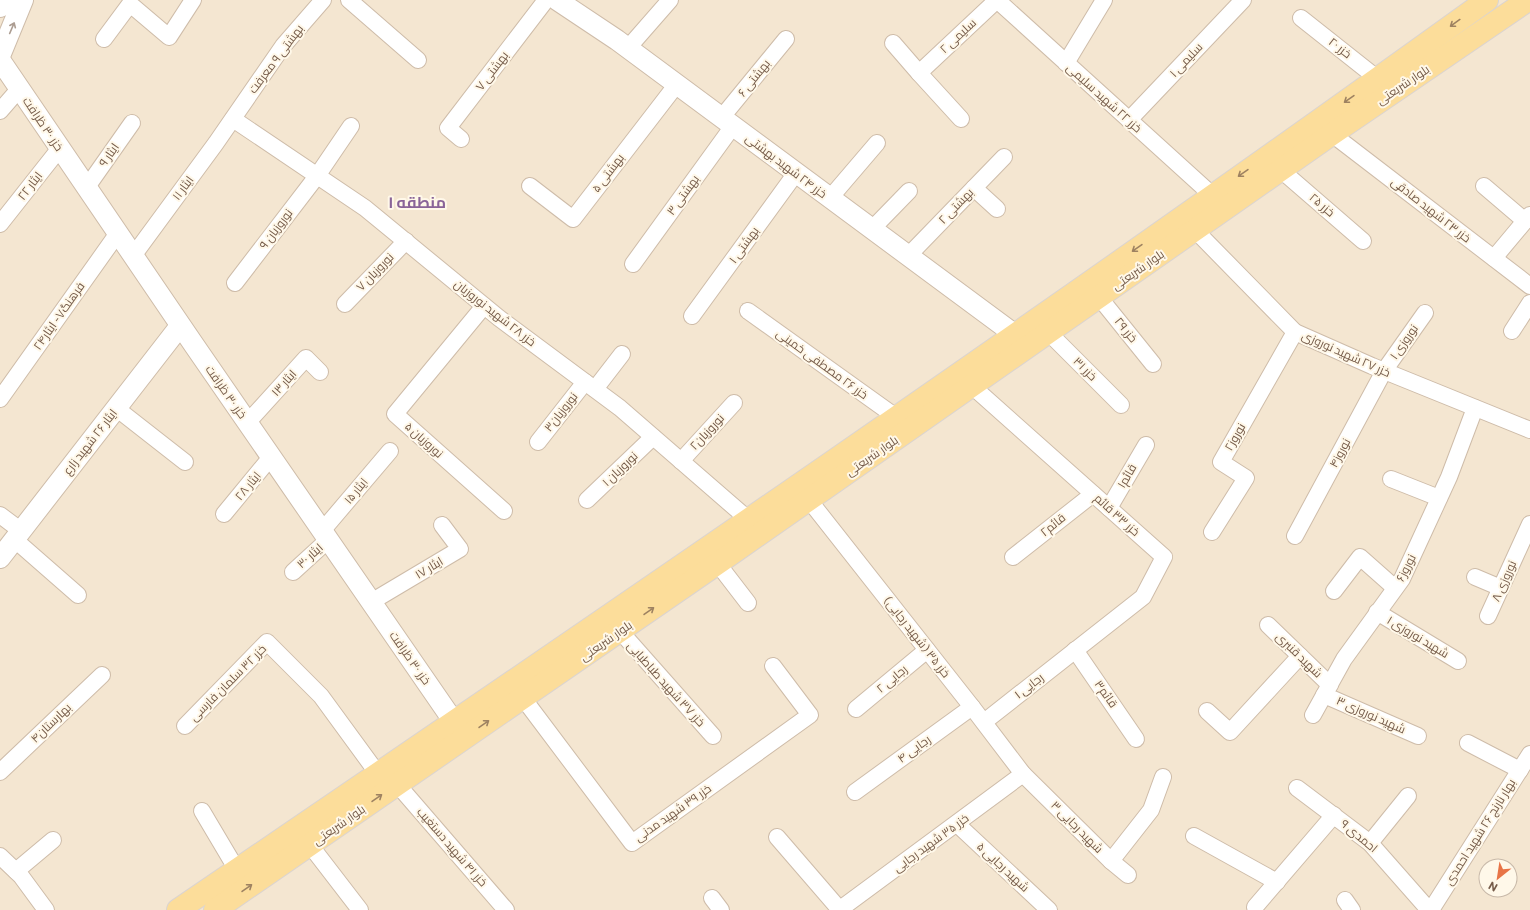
<svg xmlns="http://www.w3.org/2000/svg" width="1530" height="910" font-family="Commissioner,Cairo,sans-serif">
<rect width="100%" height="100%" fill="#fcf4e3"/>
<path fill="#f4e6d1" fill-rule="evenodd" d="M0,0H1530V910H0ZM1486,866H1510V890H1486Z"/>
<g fill="none" stroke-linecap="round" stroke-linejoin="round">
<g stroke="#cebca9" stroke-width="18">
<g id="minor">
<path d="M349,0L418,60"/>
<path d="M997,0L1212,195"/>
<path d="M1301,18L1378,79"/>
<path d="M104,39L130,4L169,37L193,0"/>
<path d="M893,43L919,73"/>
<path d="M628,48L670,0"/>
<path d="M1066,63L1104,0"/>
<path d="M0,111L20,88"/>
<path d="M722,117L786,39"/>
<path d="M233,119L365,208L499,318L620,408L749,520"/>
<path d="M961,119L919,73L997,0"/>
<path d="M1129,120L1243,0"/>
<path d="M1327,126L1332,134L1530,286"/>
<path d="M461,139L448,128L546,0"/>
<path d="M1281,170L1363,241"/>
<path d="M530,186L573,219L677,84"/>
<path d="M1484,186L1525,221"/>
<path d="M87,187L132,123"/>
<path d="M974,188L997,209"/>
<path d="M830,198L877,143"/>
<path d="M0,224L60,148"/>
<path d="M872,229L909,191"/>
<path d="M1195,230L1295,332L1372,366L1530,430"/>
<path d="M133,256L216,143L283,46L323,0"/>
<path d="M908,256L1004,157"/>
<path d="M1494,258L1530,215"/>
<path d="M633,264L733,126"/>
<path d="M235,283L317,176L351,126"/>
<path d="M1099,297L1153,364"/>
<path d="M345,304L406,241"/>
<path d="M484,306L395,414L504,511"/>
<path d="M748,311L896,417"/>
<path d="M692,316L796,173"/>
<path d="M1512,331L1530,303"/>
<path d="M1048,332L1121,405"/>
<path d="M972,386L1164,557L1143,597L984,722"/>
<path d="M595,389L622,354"/>
<path d="M0,399L118,233"/>
<path d="M116,408L185,462"/>
<path d="M247,423L306,358L320,372"/>
<path d="M538,442L585,382"/>
<path d="M681,461L734,403"/>
<path d="M1391,479L1439,498"/>
<path d="M587,500L653,437"/>
<path d="M809,500L972,707L1023,774L1111,861L1151,810L1163,777"/>
<path d="M1109,508L1146,445"/>
<path d="M224,514L271,457"/>
<path d="M0,515L20,530"/>
<path d="M322,531L390,451"/>
<path d="M1212,532L1246,478L1221,462L1295,332"/>
<path d="M1295,536L1384,371L1425,313"/>
<path d="M14,539L78,595"/>
<path d="M1013,557L1093,494"/>
<path d="M718,564L748,603"/>
<path d="M293,572L328,540"/>
<path d="M1475,577L1501,588"/>
<path d="M1334,591L1360,557L1395,588"/>
<path d="M371,602L460,549L442,525"/>
<path d="M1377,612L1458,661"/>
<path d="M1488,616L1530,524"/>
<path d="M1268,625L1330,685"/>
<path d="M620,631L713,736"/>
<path d="M1075,650L1136,739"/>
<path d="M1324,695L1418,736"/>
<path d="M523,698L632,843L810,715L773,666"/>
<path d="M856,709L927,650"/>
<path d="M1207,711L1230,732L1300,656"/>
<path d="M1313,715L1344,659L1402,579L1449,477L1475,408"/>
<path d="M185,726L267,642L321,696L378,774"/>
<path d="M1468,743L1520,770"/>
<path d="M0,772L102,675"/>
<path d="M397,784L506,910"/>
<path d="M1297,788L1370,843L1429,910"/>
<path d="M855,792L972,707"/>
<path d="M202,811L237,870"/>
<path d="M957,824L1049,910"/>
<path d="M1194,836L1277,882"/>
<path d="M777,837L840,910"/>
<path d="M1370,843L1408,796"/>
<path d="M310,845L360,910"/>
<path d="M0,856L21,876L46,910"/>
<path d="M1111,861L1128,875"/>
<path d="M16,871L53,840"/>
<path d="M712,898L721,910"/>
<path d="M1345,900L1352,910"/>
<path d="M1255,907L1334,815"/>
<path d="M839,910L1023,774"/>
<path d="M1431,910L1530,754"/>
</g>
</g>
<g stroke="#cebca9" stroke-width="22">
<g id="tertiary">
<path d="M557,0L617,40L1014,334"/>
<path d="M0,7L14,0"/>
<path d="M0,56L23,0"/>
<path d="M0,60L194,345L454,722"/>
<path d="M0,558L180,326"/>
</g>
</g>
<g stroke="#dbd4d0" stroke-width="24">
<g id="primary">
<path d="M178,910C617,611 1056,311 1487,0"/>
<path d="M215,910L721,561L1332,134L1528,0"/>
</g>
</g>
<use href="#minor" stroke="#fff" stroke-width="16"/>
<use href="#tertiary" stroke="#fff" stroke-width="20"/>
<use href="#primary" stroke="#fcdd9a" stroke-width="22"/>
</g>
<defs><path id="oneway-shaft" d="M-6 0H5M1.5-3L5.5 0L1.5 3" fill="none" stroke-width="1.6" stroke-linecap="round" stroke-linejoin="round"/></defs>
<g stroke="#9e8261">
<use href="#oneway-shaft" transform="translate(1455 23) rotate(144)"/>
<use href="#oneway-shaft" transform="translate(1349 99) rotate(145)"/>
<use href="#oneway-shaft" transform="translate(1243 173) rotate(145)"/>
<use href="#oneway-shaft" transform="translate(1137 248) rotate(145)"/>
<use href="#oneway-shaft" transform="translate(649 611) rotate(-35)"/>
<use href="#oneway-shaft" transform="translate(484 724) rotate(-35)"/>
<use href="#oneway-shaft" transform="translate(377 798) rotate(-35)"/>
<use href="#oneway-shaft" transform="translate(247 888) rotate(-35)"/>
</g>
<use stroke="#ac9d92" href="#oneway-shaft" transform="translate(12 28) rotate(-67)"/>
<g text-anchor="middle" stroke-width="4" stroke-linejoin="round" paint-order="stroke">
<g font-size="12" fill="#755b49" stroke="#fff8e9">
<text transform="translate(958 36) rotate(-43)" y="4">سلیمی ۲</text>
<text transform="translate(1340 48) rotate(38)" y="4">خزر ۲۰</text>
<text transform="translate(276 59) rotate(-53)" y="4">بهشتی ۹ معرفت</text>
<text transform="translate(1186 60) rotate(-47)" y="4">سلیمی ۱</text>
<text transform="translate(492 71) rotate(-53)" y="4">بهشتی ۷</text>
<text transform="translate(754 78) rotate(-51)" y="4">بهشتی ۶</text>
<text transform="translate(1403 85) rotate(-34)" y="4">بلوار شریعتی</text>
<text transform="translate(1104 98) rotate(42)" y="4">خزر ۲۲ شهید سلیمی</text>
<text transform="translate(43 124) rotate(56)" y="4">خزر ۳۰ ظرافت</text>
<text transform="translate(109 155) rotate(-55)" y="4">ایثار ۹</text>
<text transform="translate(786 166) rotate(37)" y="4">خزر ۲۴ شهید بهشتی</text>
<text transform="translate(608 173) rotate(-53)" y="4">بهشتی ۵</text>
<text transform="translate(30 186) rotate(-52)" y="4">ایثار ۲۲</text>
<text transform="translate(183 188) rotate(-53)" y="4">ایثار ۱۱</text>
<text transform="translate(683 195) rotate(-54)" y="4">بهشتی ۳</text>
<text transform="translate(1322 205) rotate(41)" y="4">خزر ۲۵</text>
<text transform="translate(956 206) rotate(-46)" y="4">بهشتی ۲</text>
<text transform="translate(1431 210) rotate(38)" y="4">خزر ۲۳ شهید صادقی</text>
<text transform="translate(276 229) rotate(-53)" y="4">نوروزیان ۹</text>
<text transform="translate(744 245) rotate(-54)" y="4">بهشتی ۱</text>
<text transform="translate(1138 270) rotate(-35)" y="4">بلوار شریعتی</text>
<text transform="translate(375 272) rotate(-46)" y="4">نوروزیان ۷</text>
<text transform="translate(495 313) rotate(38)" y="4">خزر ۲۸ شهید نوروزیان</text>
<text transform="translate(59 316) rotate(-55)" y="4">فرهنگ۷- ایثار۲۴</text>
<text transform="translate(1126 330) rotate(51)" y="4">خزر ۲۹</text>
<text transform="translate(1404 342) rotate(-55)" y="4">نوروزی ۱</text>
<text transform="translate(1346 354) rotate(24)" y="4">خزر ۲۷ شهید نوروزی</text>
<text transform="translate(822 364) rotate(36)" y="4">خزر ۲۶ مصطفی خمینی</text>
<text transform="translate(1085 369) rotate(45)" y="4">خزر ۳۱</text>
<text transform="translate(284 383) rotate(-48)" y="4">ایثار ۱۳</text>
<text transform="translate(226 392) rotate(55)" y="4">خزر ۳۰ ظرافت</text>
<text transform="translate(561 412) rotate(-52)" y="4">نوروزیان۳</text>
<text transform="translate(707 432) rotate(-47)" y="4">نوروزیان۲</text>
<text transform="translate(1235 437) rotate(-60)" y="4">نوروز۲</text>
<text transform="translate(424 440) rotate(42)" y="4">نوروزیان ۵</text>
<text transform="translate(90 442) rotate(-52)" y="4">ایثار ۲۶ شهید زارع</text>
<text transform="translate(1340 453) rotate(-62)" y="4">نوروز۴</text>
<text transform="translate(872 456) rotate(-35)" y="4">بلوار شریعتی</text>
<text transform="translate(620 469) rotate(-44)" y="4">نوروزیان ۱</text>
<text transform="translate(1127 476) rotate(-60)" y="4">قائم۱</text>
<text transform="translate(248 486) rotate(-50)" y="4">ایثار ۲۸</text>
<text transform="translate(356 491) rotate(-50)" y="4">ایثار ۱۵</text>
<text transform="translate(1117 515) rotate(42)" y="4">خزر ۳۳ قائم</text>
<text transform="translate(1053 525) rotate(-39)" y="4">قائم۲</text>
<text transform="translate(310 556) rotate(-42)" y="4">ایثار ۳۰</text>
<text transform="translate(429 568) rotate(-31)" y="4">ایثار ۱۷</text>
<text transform="translate(1406 568) rotate(-63)" y="4">نوروز۶</text>
<text transform="translate(1504 581) rotate(-66)" y="4">نوروزی ۸</text>
<text transform="translate(917 637) rotate(52)" y="4">خزر ۳۵ (شهید رجایی)</text>
<text transform="translate(1418 637) rotate(31)" y="4">شهید نوروزی ۱</text>
<text transform="translate(606 641) rotate(-35)" y="4">بلوار شریعتی</text>
<text transform="translate(1299 655) rotate(44)" y="4">شهید قنبری</text>
<text transform="translate(410 658) rotate(55)" y="4">خزر ۳۰ ظرافت</text>
<text transform="translate(892 679) rotate(-40)" y="4">رجایی ۲</text>
<text transform="translate(228 683) rotate(-45)" y="4">خزر ۳۲ سلمان فارسی</text>
<text transform="translate(666 684) rotate(48)" y="4">خزر ۳۷ شهید طباطبایی</text>
<text transform="translate(1029 686) rotate(-38)" y="4">رجایی ۱</text>
<text transform="translate(1106 694) rotate(55)" y="4">قائم۳</text>
<text transform="translate(1371 715) rotate(24)" y="4">شهید نوروزی ۳</text>
<text transform="translate(51 723) rotate(-44)" y="4">بهارستان۴</text>
<text transform="translate(914 749) rotate(-36)" y="4">رجایی ۴</text>
<text transform="translate(673 813) rotate(-35)" y="4">خزر ۳۹ شهید مدنی</text>
<text transform="translate(339 825) rotate(-35)" y="4">بلوار شریعتی</text>
<text transform="translate(1077 827) rotate(45)" y="4">شهید رجایی ۳</text>
<text transform="translate(1480 832) rotate(-58)" y="4">بهار نارنج ۲۶ شهید احمدی</text>
<text transform="translate(1359 836) rotate(40)" y="4">احمدی ۹</text>
<text transform="translate(931 843) rotate(-36)" y="4">خزر ۳۵ شهید رجایی</text>
<text transform="translate(452 847) rotate(49)" y="4">خزر ۴۱ شهید دستغیب</text>
<text transform="translate(1003 867) rotate(43)" y="4">شهید رجایی ۵</text>
</g>
<g font-size="16" font-weight="bold" fill="#8a6498" stroke="#fff8e9">
<text x="417" y="208">منطقه ۱</text>
</g>
</g>
<g transform="translate(1498 878) rotate(210)"><circle r="19" fill="#fff8e9" stroke="#c8b9a9"/>
<path d="M0-3L7 15L0 10L-7 15Z" fill="#e87446"/>
<text y="-6" font-size="11" font-weight="bold" text-anchor="middle" fill="#755b49">N</text>
</g>
</svg>
